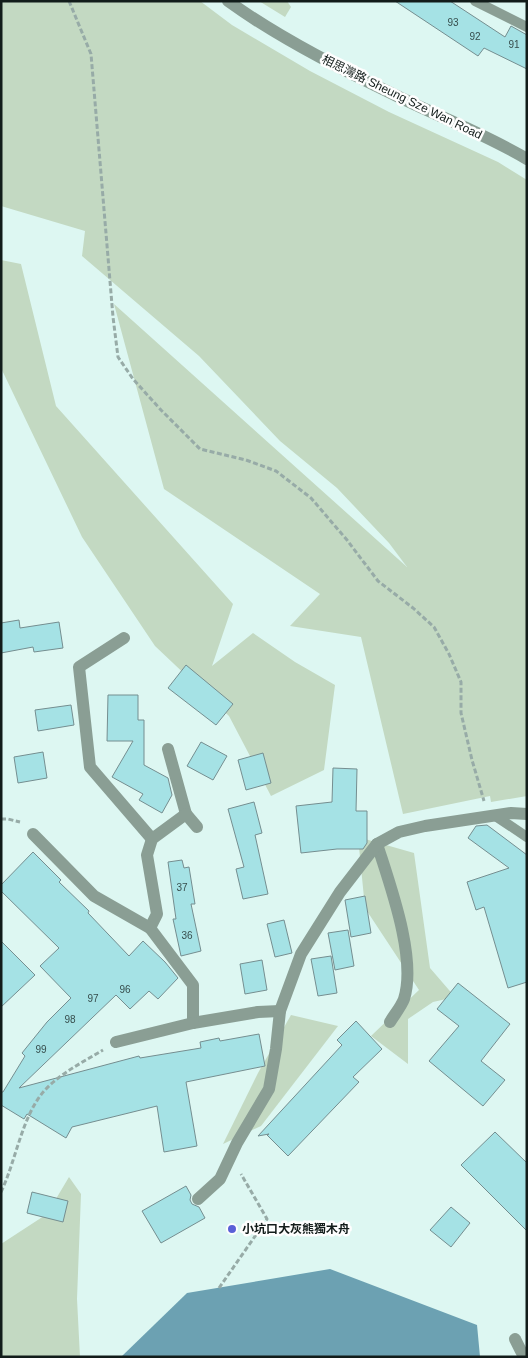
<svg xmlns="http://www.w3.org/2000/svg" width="528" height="1358" font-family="Helvetica,'Noto Sans TC',sans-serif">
<rect width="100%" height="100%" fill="#ddf7f2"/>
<g fill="#c3d9c2">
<path d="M1,1H200L232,25L310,71L389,112L498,162L527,180V796L491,802L490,796L403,814L361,637L290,626L320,594L164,489L114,304L407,567L389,543L337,488L280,441L199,356L82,256L85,231L1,206Z"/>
<path d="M259,1H287L291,7L285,17Z"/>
<path d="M1,260L21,264L56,406L233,604L212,666L253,633L295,662L335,685L324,770L271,796L229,716L155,646L82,537L1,368Z"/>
<path d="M358,837L414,853L430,968L455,997L433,1002L408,1019V1064L371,1036L419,990L365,908Z"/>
<path d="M291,1015L338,1026L261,1126L223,1144L258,1073Z"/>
<path d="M69,1177L81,1194L77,1299L80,1357H1V1244L47,1214Z"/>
</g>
<path fill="#6ca1b2" d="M330,1269L477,1325L480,1357H121L187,1293Z"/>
<g fill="#a5e2e5" stroke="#758e90">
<path d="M395,1H450L505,37L511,26L527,35V69L484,48L478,56Z"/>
<path d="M19,620L20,628L59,622L63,648L34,652L33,647L1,653V623Z"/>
<path d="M186,665L233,704L216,725L168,688Z"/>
<path d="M108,695H138V720H144V765L168,778L172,795L162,813L139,800L143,794L112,777L133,741H107Z"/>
<path d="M71,705L74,725L38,731L35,710Z"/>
<path d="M201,742L227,756L213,780L187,766Z"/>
<path d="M43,752L47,778L18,783L14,757Z"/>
<path d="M263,753L271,783L246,790L238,760Z"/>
<path d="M333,768L357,769L356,811H367V843L363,849H337L301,853L296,806L332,802Z"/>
<path d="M254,802L262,833L255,835L268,894L243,899L236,869L244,867L228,809Z"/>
<path d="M487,825L527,855V982L508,988L484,907L476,910L467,882L509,868L468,838L476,826Z"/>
<path d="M33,852L61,880L59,882L89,911L88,913L129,956L143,941L165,962L178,978L158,999L149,991L130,1009L116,995L19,1088L139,1056L140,1058L201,1048L200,1042L219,1038L220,1041L259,1034L265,1066L186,1082L197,1146L164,1152L157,1106L72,1127L66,1138L27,1114L24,1119L1,1105V1092H3L25,1056L22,1053L47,1022L71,998L40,966L59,948L1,891V885Z"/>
<path d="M182,860L184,868L189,867L195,904H191L201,951L181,956L173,919H176L168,862Z"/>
<path d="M365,896L371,933L351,937L345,900Z"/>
<path d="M284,920L292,953L275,957L267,924Z"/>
<path d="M348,930L354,966L335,970L328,933Z"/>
<path d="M1,941L35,975L1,1007Z"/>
<path d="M331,956L337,993L318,996L311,959Z"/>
<path d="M262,960L267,990L245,994L240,964Z"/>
<path d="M458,983L510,1024L481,1061L505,1080L483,1106L429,1061L459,1026L437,1009Z"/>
<path d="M356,1021L382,1049L353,1077L359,1082L288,1156L267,1135L269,1134L258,1136L342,1045L337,1040Z"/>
<path d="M495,1132L527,1163V1231L461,1165Z"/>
<path d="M186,1186L191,1195L190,1200L192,1204L199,1207L205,1218L161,1243L142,1211Z"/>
<path d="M32,1192L68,1201L63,1222L27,1213Z"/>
<path d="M451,1207L470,1223L451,1247L430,1230Z"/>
</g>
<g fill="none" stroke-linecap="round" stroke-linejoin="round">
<g stroke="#97aba7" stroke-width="3" stroke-dasharray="5 2.5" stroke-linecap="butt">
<path d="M69,1L91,54L113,317L118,357L133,379L161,410L200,449L246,460L276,471L311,498L347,540L378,581L413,608L434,627L449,654L461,682V713L472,760L484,801"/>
<path d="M1,819H8L20,822"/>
<path d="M1,1192C16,1161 22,1115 45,1090C61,1073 83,1062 103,1050"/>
<path d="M219,1288L267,1219L241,1174"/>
</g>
<g stroke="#8a9e94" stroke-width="10">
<path d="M475,1L527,27"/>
<path d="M494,815L527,837"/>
</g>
<g stroke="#8a9e94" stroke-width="12">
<path d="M228,1C279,38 340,69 397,96C440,117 485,134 527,159"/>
<path d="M124,638L79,667L90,767L152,839"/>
<path d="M168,749L186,814"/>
<path d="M197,827L186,814L152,839L147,855L157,914L150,928L193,985V1023L258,1012L280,1011"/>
<path d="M33,834L94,896L150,928"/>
<path d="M377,844C390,885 417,958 404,999C401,1007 394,1015 390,1022"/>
<path d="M116,1042L193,1023"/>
<path d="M198,1199L220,1179L237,1143L269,1089L276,1049L280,1011L301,954L340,892L377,844L399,832L425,826L511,813L527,814"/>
<path d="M515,1339L524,1357"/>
</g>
</g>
<circle fill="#5a60d7" stroke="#fefefe" stroke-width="2" cx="232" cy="1229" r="5"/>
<g text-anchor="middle" stroke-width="5" stroke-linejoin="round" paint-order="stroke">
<g font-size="10" fill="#374e4d">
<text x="453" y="26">93</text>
<text x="475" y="40">92</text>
<text x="514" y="48">91</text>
<text x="182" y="891">37</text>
<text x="187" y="939">36</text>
<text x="125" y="993">96</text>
<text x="93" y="1002">97</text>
<text x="70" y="1023">98</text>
<text x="41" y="1053">99</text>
</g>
<g font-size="12" fill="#121c1a" stroke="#fefefe">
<text transform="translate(402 97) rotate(26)" y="4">相思灣路 Sheung Sze Wan Road</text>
</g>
<g font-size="12" font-weight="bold" fill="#121c1a" stroke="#fefefe" text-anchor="start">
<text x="242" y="1233">小坑口大灰熊獨木舟</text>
</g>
</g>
<rect width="528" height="1358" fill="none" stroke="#121c1a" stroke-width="5"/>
</svg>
